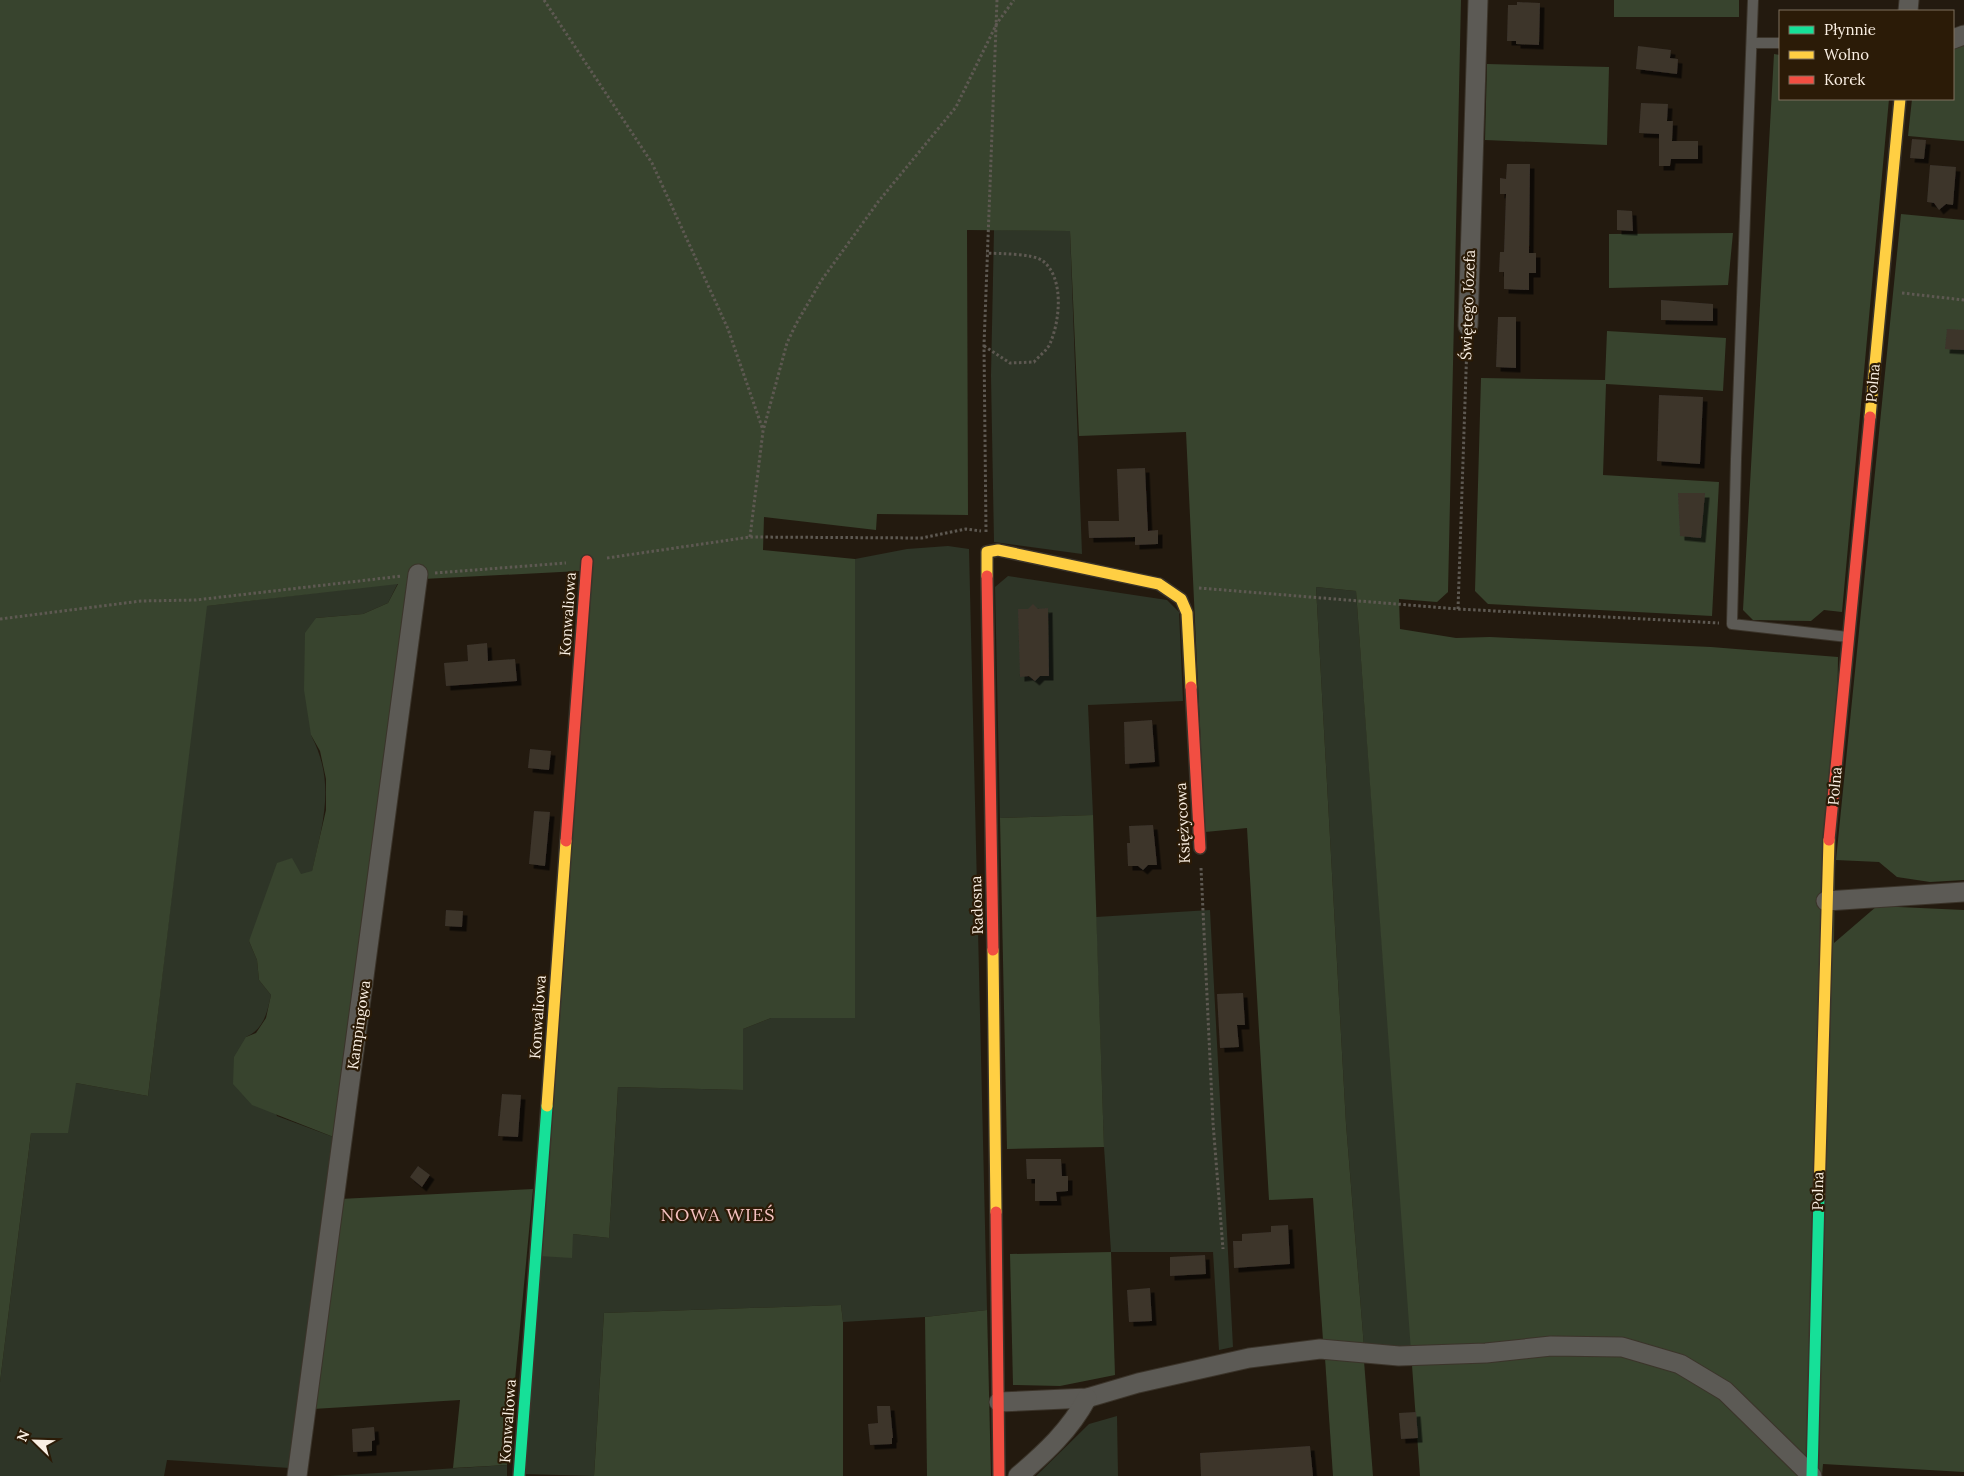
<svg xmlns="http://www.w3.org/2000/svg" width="1964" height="1476" font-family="Lora,serif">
<defs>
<filter id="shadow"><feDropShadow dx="4.5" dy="4.5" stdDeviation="0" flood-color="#0009"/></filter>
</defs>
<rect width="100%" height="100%" fill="#231a0f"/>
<g fill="#2e3527">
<path d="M994,230L1070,231L1082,554L994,542L991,376Z"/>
<path d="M948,546L969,549L987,1310L925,1317L843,1322L841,1305L604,1313L594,1476L523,1474L539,1256L573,1234L609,1238L618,1087L743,1090V1029L771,1018H855V559L907,549Z"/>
<path d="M1008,576L1167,600L1179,612L1183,701L1088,705L1093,815L1000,818L995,587Z"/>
<path d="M398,583L388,603L363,614L316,618L311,735C336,783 323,822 312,872L301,875L249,941L257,960L259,980L271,995C267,1013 264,1029 246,1037L277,1116L336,1138L290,1468L167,1460L164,1476H0V1382L31,1133L76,1083L148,1096L206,606Z"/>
<path d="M1316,587L1356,591L1412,1349L1364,1347L1346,1124Z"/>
<path d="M1210,910L1233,1347L1219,1350L1213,1252H1111L1104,1147L1096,917Z"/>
<path d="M1117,1416L1118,1476H1036L1089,1424Z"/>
<path d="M507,1465V1476H329Z"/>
</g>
<g fill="#38442e">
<path d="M0,0H1461L1448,592L1437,602L1399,599L1400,629L1456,638L1490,637L1711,647L1838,657L1834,943L1877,906L1964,910V1472L1823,1464L1822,1476H1420L1356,591L1316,587L1346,1124L1364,1347L1323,1340L1313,1198L1269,1200L1247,828L1205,832L1186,432L1079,436L1070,231L967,230L968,515L877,514L876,530L764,517L763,550L855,559V1018H771L743,1029V1090L618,1087L609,1238L573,1234L572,1258L539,1256L580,571L423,579L336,1138L252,1105L233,1084L234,1057L246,1037L256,1033L266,1018L271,995L259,980L257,960L249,941L277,863L292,858L301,874L312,871L326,810V779L320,751L311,735L304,690L305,633L316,618L363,614L388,603L398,584L207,606L148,1096L76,1083L68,1133H31L0,1382Z"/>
<rect x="1614" y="0" width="125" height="17"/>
<path d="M1964,44V141L1908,136L1912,99H1953V48Z"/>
<path d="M1774,54L1780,55V99H1889L1842,612L1824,610L1811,621L1753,620L1743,610Z"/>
<path d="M1487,64L1609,67L1607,145L1485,140Z"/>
<path d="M1901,214L1964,220V880L1930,882L1897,877L1879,862L1836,860Z"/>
<path d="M1733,233L1728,285L1609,288V234Z"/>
<path d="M1607,331L1726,338L1723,391L1606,384L1603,475L1719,482L1712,616L1488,604L1475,591L1481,378L1605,380Z"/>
<path d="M1093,815L1104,1147L1007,1149L1000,818Z"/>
<path d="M533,1189L507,1465L453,1468L460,1400L313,1409L340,1199Z"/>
<path d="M1111,1252L1115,1375L1060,1386L1013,1385L1010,1254Z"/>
<path d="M841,1305L843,1322V1476H594L604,1313Z"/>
<path d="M987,1310L991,1476H927L925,1317Z"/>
<path d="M1325,1358L1364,1361L1373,1476H1333Z"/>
</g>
<g fill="#3c342c" filter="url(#shadow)">
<path d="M1517,2L1540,3L1539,45L1516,44V41H1507L1508,5H1517Z"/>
<path d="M1638,46L1671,50L1670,58L1678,59L1677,74L1636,69Z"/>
<path d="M1641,103L1668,104L1667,121H1673L1672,141H1698V159H1671L1670,166H1659V134L1639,133Z"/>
<path d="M1912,139L1926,140L1924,159L1910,158Z"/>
<path d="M1507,164H1530L1529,253H1536V273H1529V290L1504,289V272H1499L1500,252H1504L1506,194H1500V178L1506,179Z"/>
<path d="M1930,165L1956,167L1953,205L1946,204L1939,210L1934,203L1927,202Z"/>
<path d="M1617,210L1632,211L1633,231L1617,230Z"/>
<path d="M1661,300L1713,304V321L1661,320Z"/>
<path d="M1498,317H1516V368L1496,367Z"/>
<path d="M1947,329L1964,330V350L1945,349Z"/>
<path d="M1659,395L1703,397L1700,464L1657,461Z"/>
<path d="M1145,468L1148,531L1158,530V544L1135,545V537L1089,538L1088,521H1119L1117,469Z"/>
<path d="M1678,493H1705L1701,538L1680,536Z"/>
<path d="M1033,604L1038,609L1048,608L1049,676H1040L1035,681L1029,676L1020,677L1018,609H1028Z"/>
<path d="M487,643L488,661L515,659L517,681L446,686L444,663L468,661L467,645Z"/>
<path d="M1152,720L1155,762L1125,764L1124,722Z"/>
<path d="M530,749L551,751L549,770L528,768Z"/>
<path d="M534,811L550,812L545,866L529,864Z"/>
<path d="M1153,825L1157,865H1148L1143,870L1138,866H1128L1127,843H1130L1129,826Z"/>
<path d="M446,910L463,911L462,927L445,926Z"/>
<path d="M1243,993L1245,1025H1237L1239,1047L1220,1048L1217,994Z"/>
<path d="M502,1094L521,1095L518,1137L498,1136Z"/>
<path d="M1026,1159H1061L1062,1176H1068V1191L1056,1192L1057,1201H1035V1179H1027Z"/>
<path d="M418,1166L430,1175L422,1187L410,1177Z"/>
<path d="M1288,1225L1290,1264L1234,1268L1233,1241H1242V1234L1271,1232V1226Z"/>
<path d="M1205,1255L1206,1274L1170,1276V1257Z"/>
<path d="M1150,1288L1152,1321L1129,1322L1127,1290Z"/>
<path d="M877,1406H890L893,1438H892V1444L870,1445L868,1424L878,1423Z"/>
<path d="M1416,1412L1418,1438L1401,1439L1399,1413Z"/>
<path d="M374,1427L375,1440L372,1441V1451L353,1452L352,1429Z"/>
<path d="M1310,1446L1313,1476H1201L1200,1453Z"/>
</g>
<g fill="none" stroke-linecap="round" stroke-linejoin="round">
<g stroke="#3b342a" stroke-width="12">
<g id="lane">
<path d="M1753,0L1736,459L1732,624L1848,637"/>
<path d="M1752,43H1780"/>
</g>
</g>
<g stroke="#3b342a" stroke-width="21">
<g id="street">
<path d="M1908,11L1909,0"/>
<path d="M1953,39L1964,35"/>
<path d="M1468,326L1478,0"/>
<path d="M1826,901L1964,892"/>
<path d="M999,1402L1087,1398L1138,1383L1249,1358L1320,1349L1399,1356L1486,1353L1551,1346L1622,1347L1680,1364L1725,1391L1812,1476"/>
<path d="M297,1476L418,574"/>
<path d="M1018,1476C1045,1453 1070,1430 1087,1398"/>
</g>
</g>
<g stroke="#3b342a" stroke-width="14">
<g id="fast">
<path d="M519,1476L547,1106"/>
<path d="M1812,1476L1819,1195"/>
</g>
</g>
<g stroke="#3b342a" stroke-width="14">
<g id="slow">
<path d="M1870,417L1900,99"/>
<path d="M987,576V552L998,550L1159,584L1181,599L1187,613L1191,687"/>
<path d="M993,950L996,1212"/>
<path d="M547,1106L566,841"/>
<path d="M1819,1195L1829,840"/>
</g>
</g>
<g stroke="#3b342a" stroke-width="14">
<g id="jam">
<path d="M987,576L993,950"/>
<path d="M1191,687L1200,848"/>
<path d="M1829,840L1870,417"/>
<path d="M566,841L587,561"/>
<path d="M996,1212L999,1476"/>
</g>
</g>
<g stroke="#5e5952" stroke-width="3" stroke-dasharray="2.5 2.5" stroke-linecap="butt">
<path d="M544,0L652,163L728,329L763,430"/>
<path d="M1902,293L1964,300"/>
<path d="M984,346L1010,363L1034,362C1039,356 1049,349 1051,341C1060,319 1064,278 1043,261C1032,253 1000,254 986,253"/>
<path d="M986,532L984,345L997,0"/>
<path d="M750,537L763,431L787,343L796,324L821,281L878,202L956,107L997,23L1014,0"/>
<path d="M607,558L750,537L922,538L966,529L981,531"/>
<path d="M435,573L566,563"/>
<path d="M1199,588L1458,609L1719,623"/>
<path d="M1458,609L1467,343"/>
<path d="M0,619L141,601L196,600L402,576"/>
<path d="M1201,868L1213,1123L1223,1249"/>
</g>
<use href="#lane" stroke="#5c5a55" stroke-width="10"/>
<use href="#street" stroke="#5c5a55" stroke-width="19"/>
<use href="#fast" stroke="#16e098" stroke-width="11"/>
<use href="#slow" stroke="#ffcf43" stroke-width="11"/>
<use href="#jam" stroke="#f24e42" stroke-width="11"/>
</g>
<g text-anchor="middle" stroke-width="4.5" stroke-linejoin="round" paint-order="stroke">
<g font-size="15" fill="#faefe3" stroke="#2b1b07">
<text transform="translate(1468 305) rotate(-88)" y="5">Świętego Józefa</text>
<text transform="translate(1873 383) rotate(-85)" y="5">Polna</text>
<text transform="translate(568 614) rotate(-86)" y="5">Konwaliowa</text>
<text transform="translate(1835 786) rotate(-85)" y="5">Polna</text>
<text transform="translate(1183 823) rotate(-93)" y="5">Księżycowa</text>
<text transform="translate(977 905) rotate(-92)" y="5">Radosna</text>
<text transform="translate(538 1017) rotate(-86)" y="5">Konwaliowa</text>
<text transform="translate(359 1025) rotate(-82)" y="5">Kampingowa</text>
<text transform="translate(1818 1191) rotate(-89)" y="5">Polna</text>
<text transform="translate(508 1421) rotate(-86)" y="5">Konwaliowa</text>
</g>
<g font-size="18" letter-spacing="1" fill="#f6c2c1" stroke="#2b1b07">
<text x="718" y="1221">NOWA WIEŚ</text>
</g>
</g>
<rect x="1779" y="10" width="175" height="90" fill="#2b1b07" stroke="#7e705f"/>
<rect x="1789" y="26" width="25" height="8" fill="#16e098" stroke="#7e705f"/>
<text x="1824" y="35" font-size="15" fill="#faefe3">Płynnie</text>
<rect x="1789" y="51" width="25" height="8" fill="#ffcf43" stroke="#7e705f"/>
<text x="1824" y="60" font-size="15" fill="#faefe3">Wolno</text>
<rect x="1789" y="76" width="25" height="8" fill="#f24e42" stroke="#7e705f"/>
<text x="1824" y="85" font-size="15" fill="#faefe3">Korek</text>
<g transform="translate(35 1441) rotate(293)" stroke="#2b1b07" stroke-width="4" paint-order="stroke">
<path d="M0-4L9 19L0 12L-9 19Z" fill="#faefe3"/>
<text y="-8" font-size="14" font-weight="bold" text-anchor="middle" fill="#faefe3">N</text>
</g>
</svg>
